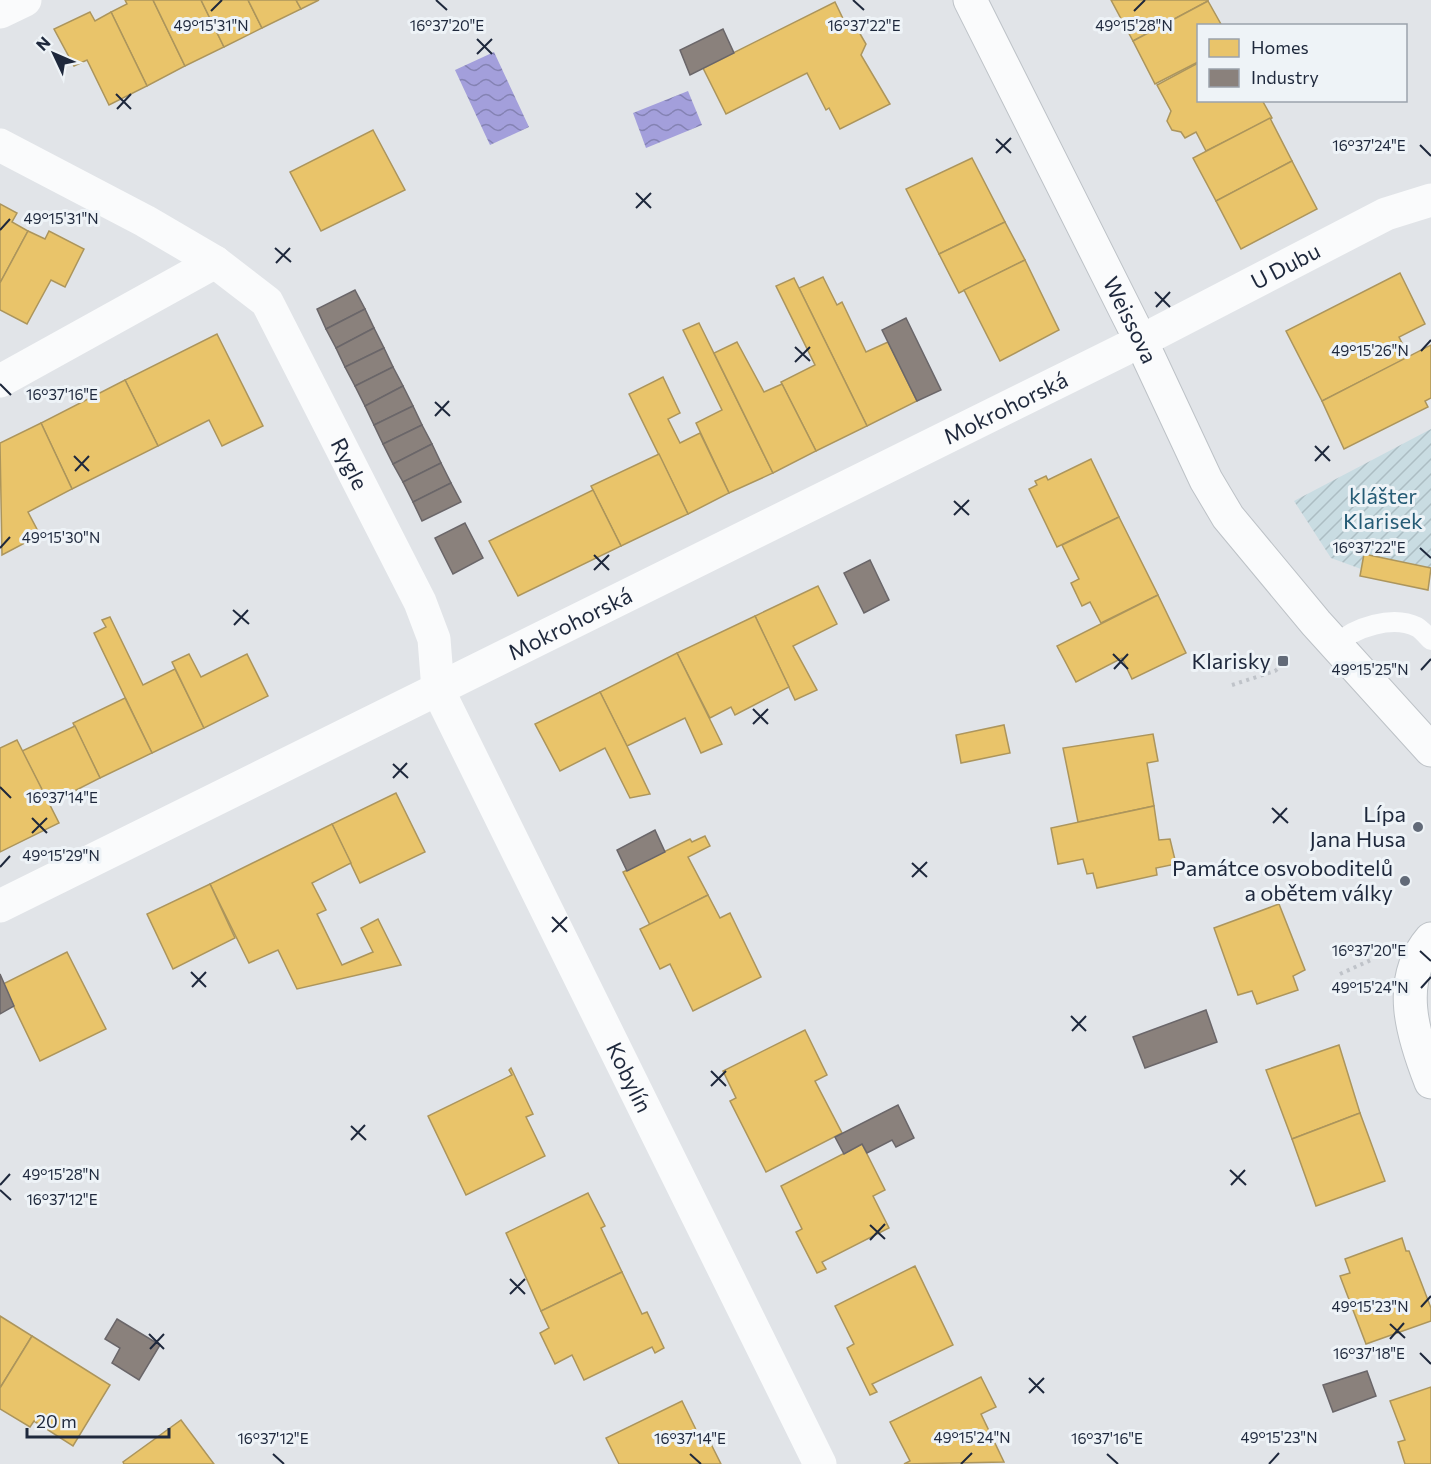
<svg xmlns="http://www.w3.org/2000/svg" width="1431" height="1464" font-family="Commissioner,sans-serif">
<defs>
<pattern id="garden-furrows" width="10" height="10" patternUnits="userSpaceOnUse" patternTransform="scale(1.5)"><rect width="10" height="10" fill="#c9dce2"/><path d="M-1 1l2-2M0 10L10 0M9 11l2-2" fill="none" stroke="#acbdc3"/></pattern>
<pattern id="water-waves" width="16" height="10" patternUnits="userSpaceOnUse" patternTransform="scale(1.5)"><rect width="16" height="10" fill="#a39fdb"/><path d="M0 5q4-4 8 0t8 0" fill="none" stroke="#8482b3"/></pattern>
</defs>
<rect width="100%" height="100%" fill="#e1e4e8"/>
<path fill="url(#garden-furrows)" d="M1431,429V568L1365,554L1361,569L1331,558L1294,501Z"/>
<g fill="url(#water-waves)">
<path d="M494,52L529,127L490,145L455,70Z"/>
<path d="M688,91L702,125L646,148L633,113Z"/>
</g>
<g fill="#e9c46a" stroke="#ac955c" stroke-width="1.5">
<path d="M125,0H153L185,66L147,86L111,12L127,4Z"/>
<path d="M153,0H201L224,47L185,66Z"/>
<path d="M201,0H248L262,28L224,47Z"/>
<path d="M248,0H296L301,9L262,28Z"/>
<path d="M296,0H319L301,9Z"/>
<path d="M1111,0H1208V1L1133,41Z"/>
<path d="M1208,1L1222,26H1198V62L1155,84L1133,41Z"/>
<path d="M835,2L848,29L859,32L866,44L861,55L890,104L840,129L829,108L826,110L807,73L726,114L703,68Z"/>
<path d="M90,12L95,21L111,12L147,86L109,105L87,60L74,66L54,29Z"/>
<path d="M1198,63V100H1262L1272,118L1206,151L1196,132L1185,138L1181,132L1172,130L1167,121L1171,111L1157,85Z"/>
<path d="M1270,118L1292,161L1216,201L1193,158Z"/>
<path d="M373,130L405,190L321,231L290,172Z"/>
<path d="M972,158L1005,222L939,254L906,189Z"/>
<path d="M1292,161L1317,209L1241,249L1216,201Z"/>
<path d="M0,204L17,213L12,222L28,231L0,283Z"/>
<path d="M1005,222L1025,260L959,293L939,254Z"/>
<path d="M28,231L45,239L49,231L84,249L65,287L51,280L27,324L0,310V283Z"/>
<path d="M1025,260L1059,330L1000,361L964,290Z"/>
<path d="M1400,273L1425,324L1399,337L1409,357L1322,401L1286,331Z"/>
<path d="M823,277L837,305L842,302L866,352L888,342L917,401L867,426L799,288Z"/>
<path d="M794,278L867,426L816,451L781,382L815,365L776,286Z"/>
<path d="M699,323L773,473L729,493L696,423L722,410L683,330Z"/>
<path d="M217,334L263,426L222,446L209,420L158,446L125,380Z"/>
<path d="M737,342L764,392L782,384L816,451L773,473L714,353Z"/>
<path d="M1431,345V398L1425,401L1428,407L1344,449L1322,401Z"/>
<path d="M663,377L680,413L668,419L680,443L700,433L729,493L688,514L629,394Z"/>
<path d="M125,380L158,446L72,489L41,423Z"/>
<path d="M41,423L72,489L28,512L40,535L2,555L0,443Z"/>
<path d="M659,454L688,514L621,546L591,486Z"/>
<path d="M1091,459L1119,517L1057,547L1029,489L1037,485L1035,481L1046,476L1048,480Z"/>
<path d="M593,490L621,546L518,596L489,541Z"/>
<path d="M1119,517L1158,595L1101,623L1090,602L1082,606L1071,583L1079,579L1062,545Z"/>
<path d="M1364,554L1431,568L1428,590L1360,576Z"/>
<path d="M818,586L837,624L793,646L817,690L795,700L755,616Z"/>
<path d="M1158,595L1186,653L1132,679L1122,658L1076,682L1057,646Z"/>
<path d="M755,616L789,687L735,715L731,707L710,718L677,653Z"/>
<path d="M110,617L143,685L175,669L204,728L152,753L94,633L106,627L102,620Z"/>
<path d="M677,653L722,744L701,753L685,718L627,746L600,692Z"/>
<path d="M189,654L201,677L247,654L268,696L204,728L172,662Z"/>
<path d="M600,692L627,746L650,794L630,798L605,748L560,771L535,724Z"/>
<path d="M125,698L152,753L100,778L73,723Z"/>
<path d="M1004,725L1010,753L961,763L956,735Z"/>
<path d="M75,726L100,778L49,804L22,751Z"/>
<path d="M1153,734L1158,761L1147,763L1154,806L1078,822L1063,748Z"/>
<path d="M17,740L59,823L0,852V748Z"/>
<path d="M396,793L425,852L360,883L332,824Z"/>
<path d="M1154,806L1159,840L1170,839L1176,864L1156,868L1157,875L1097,888L1093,873L1087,874L1083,859L1058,864L1051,828Z"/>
<path d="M332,824L351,863L312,883L326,910L317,914L342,965L373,952L361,928L378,919L401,965L297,989L278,950L249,963L210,884Z"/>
<path d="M705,836L710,846L688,857L708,895L650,925L623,872L690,839L692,842Z"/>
<path d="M210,884L235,938L173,969L147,914Z"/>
<path d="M708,895L720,918L730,913L761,977L693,1011L670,964L660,969L640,929Z"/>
<path d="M1279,904L1305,970L1293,976L1298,990L1257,1004L1252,991L1238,995L1214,928Z"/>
<path d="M67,952L106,1029L40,1061L3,984Z"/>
<path d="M805,1030L827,1075L815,1081L842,1133L766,1172L730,1101L736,1098L723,1071Z"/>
<path d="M1339,1045L1360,1113L1292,1139L1266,1070Z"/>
<path d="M511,1068L533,1114L526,1117L545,1156L466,1195L428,1116L512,1075L509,1070Z"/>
<path d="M1360,1113L1385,1181L1316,1206L1292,1139Z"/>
<path d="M862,1144L885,1190L873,1196L889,1228L822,1262L826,1269L817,1273L796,1232L802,1229L781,1186Z"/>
<path d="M588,1193L605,1226L601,1228L622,1272L541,1311L506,1233Z"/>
<path d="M1402,1238L1406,1251H1409L1431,1308V1321L1366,1344L1340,1276L1350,1273L1345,1259Z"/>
<path d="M915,1266L953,1345L872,1384L877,1392L870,1395L847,1348L854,1344L835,1306Z"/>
<path d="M622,1272L642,1314L647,1312L664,1348L655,1353L652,1347L584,1380L572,1355L555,1364L540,1333L549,1328L541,1311Z"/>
<path d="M0,1316L32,1336L0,1388Z"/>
<path d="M32,1336L110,1385L73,1446L34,1421L30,1427L0,1409V1388Z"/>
<path d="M981,1377L996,1407L981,1414L1004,1462L904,1464L910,1461L890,1422Z"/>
<path d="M1431,1387V1464H1405L1398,1442L1405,1440L1390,1401Z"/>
<path d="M682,1401L703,1444L709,1440L721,1464H619L606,1438Z"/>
<path d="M181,1420L214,1464H124L123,1462Z"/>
</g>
<g fill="#8a817c" stroke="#6a6669" stroke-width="1.5">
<path d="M723,29L734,53L690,75L680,50Z"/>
<path d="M355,290L365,309L326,329L317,309Z"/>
<path d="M365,309L374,328L336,348L326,329Z"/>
<path d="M906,318L941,390L917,401L882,330Z"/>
<path d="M374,328L384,348L345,367L336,348Z"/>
<path d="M384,348L393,367L355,386L345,367Z"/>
<path d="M393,367L403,386L365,406L355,386Z"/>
<path d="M403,386L413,406L374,425L365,406Z"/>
<path d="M413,406L422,425L383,444L374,425Z"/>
<path d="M422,425L432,444L393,464L383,444Z"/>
<path d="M432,444L441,463L403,482L393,464Z"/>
<path d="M441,463L451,483L413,502L403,482Z"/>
<path d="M451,483L461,502L422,521L413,502Z"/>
<path d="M465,523L483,558L453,574L435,538Z"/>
<path d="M870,560L889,600L864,613L844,573Z"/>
<path d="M655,830L665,852L627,871L617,850Z"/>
<path d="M0,974L14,1006L0,1014Z"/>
<path d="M1206,1010L1217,1042L1145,1068L1133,1037Z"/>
<path d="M898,1105L914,1138L896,1147L892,1140L867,1153L862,1144L844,1154L835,1137Z"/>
<path d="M117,1319L160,1345L139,1380L112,1363L120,1348L105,1339Z"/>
<path d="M1367,1371L1376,1396L1333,1412L1323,1385Z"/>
</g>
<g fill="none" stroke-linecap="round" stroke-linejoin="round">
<g stroke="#bdc2c7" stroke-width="35">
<g id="secondary">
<path id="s3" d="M970,0L1141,341L1206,480L1228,517L1316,623L1431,750"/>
<path d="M1431,939C1395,981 1413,1036 1431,1082"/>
</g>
</g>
<g stroke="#bfc3c9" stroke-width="4" stroke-dasharray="3 4.5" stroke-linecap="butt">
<path d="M1232,685L1275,671L1281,666"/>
<path d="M1340,974L1373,959"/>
</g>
<path stroke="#fafbfc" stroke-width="20" d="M1336,645C1354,627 1393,615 1417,627C1422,630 1427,636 1431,640"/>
<g stroke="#fafbfc" stroke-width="33">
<path d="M0,12L25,0"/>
<path id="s1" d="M0,145L145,221L215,262L267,302L420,602L434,639L438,690L820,1464"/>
<path d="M0,381L215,262"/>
<path id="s2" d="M0,906L1141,341L1386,214L1431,200"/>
</g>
<use href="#secondary" stroke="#fafbfc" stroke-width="33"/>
</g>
<path fill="none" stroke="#1e283c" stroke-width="2" d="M436,0L447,10M853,0L864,10M211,11L222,0M1134,11L1145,0M477,39L492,54M477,54L492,39M116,94L131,109M117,109L131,94M996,139L1011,153M1420,145L1431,156M996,153L1011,138M636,193L651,208M636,208L651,193M0,230L10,219M275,248L291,262M276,263L290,248M1155,292L1170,307M1156,307L1170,292M795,347L810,361M1421,351L1431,340M795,362L810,347M0,384L11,395M435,402L450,416M435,416L449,401M1315,446L1330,461M74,456L89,471M1315,461L1329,446M75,471L89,456M954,501L969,515M954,515L969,500M0,548L10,537M1420,548L1431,558M594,555L609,570M594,570L609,555M233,610L249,624M234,625L248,610M1113,654L1128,669M1114,669L1128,654M1421,670L1431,659M753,709L768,724M753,724L768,709M393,764L408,778M393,778L407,763M0,787L11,798M1272,808L1288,823M32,818L47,833M1273,823L1287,808M32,833L47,818M912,863L927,877M0,867L10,856M912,877L927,862M552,917L567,932M552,932L567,917M1420,951L1431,961M191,972L206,987M192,987L206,972M1421,988L1431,977M1071,1016L1086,1031M1072,1031L1086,1016M711,1071L726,1086M711,1086L726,1071M351,1126L366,1140M351,1140L365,1125M1230,1170L1246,1185M0,1185L10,1174M1231,1185L1245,1170M0,1190L11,1200M870,1225L885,1239M870,1240L885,1224M510,1279L525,1294M510,1294L525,1279M1421,1307L1431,1296M1390,1324L1405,1338M149,1334L164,1349M1390,1339L1404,1323M150,1349L164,1334M1420,1353L1431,1364M1029,1378L1044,1393M1029,1393L1044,1378M273,1454L284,1464M690,1454L701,1464M1107,1454L1118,1464M961,1464L972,1453M1269,1464L1279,1453"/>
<g fill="#626a78" stroke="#eef3f7" stroke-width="2">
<rect x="1277" y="655" width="12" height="12" rx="3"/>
<circle cx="1418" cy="827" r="6"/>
<circle cx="1405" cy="881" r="6"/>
</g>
<g text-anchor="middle" stroke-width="6" stroke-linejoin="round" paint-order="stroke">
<g font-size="22" fill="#1e283c" stroke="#eef3f7">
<text dy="8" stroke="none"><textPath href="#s2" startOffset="1436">U Dubu</textPath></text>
<text dy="8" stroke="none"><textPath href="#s3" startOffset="358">Weissova</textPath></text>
<text dy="8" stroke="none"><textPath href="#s2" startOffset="1122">Mokrohorská</textPath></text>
<text dy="8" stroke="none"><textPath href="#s1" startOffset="492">Rygle</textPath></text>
<text dy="8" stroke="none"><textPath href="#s2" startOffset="636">Mokrohorská</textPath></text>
<text dy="8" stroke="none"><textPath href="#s1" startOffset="1170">Kobylín</textPath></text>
</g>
<g font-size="22" fill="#255b75" stroke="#eef3f7">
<text x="1383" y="504">klášter<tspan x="1383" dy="25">Klarisek</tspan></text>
</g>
<g font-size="22" fill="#1e283c" stroke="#eef3f7" text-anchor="end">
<text x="1271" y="669">Klarisky</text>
<text x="1406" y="822">Lípa<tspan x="1406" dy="25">Jana Husa</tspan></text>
<text x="1393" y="876">Památce osvoboditelů<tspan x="1393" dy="25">a obětem války</tspan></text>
</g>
</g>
<g font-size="15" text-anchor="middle" fill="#1e283c" stroke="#eef3f7" stroke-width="6" stroke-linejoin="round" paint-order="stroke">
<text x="447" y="31">16°37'20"E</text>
<text x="864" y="31">16°37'22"E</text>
<text x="211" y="31">49°15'31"N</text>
<text x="1134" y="31">49°15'28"N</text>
<text x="1369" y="151">16°37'24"E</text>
<text x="61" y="224">49°15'31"N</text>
<text x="1370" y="356">49°15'26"N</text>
<text x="62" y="400">16°37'16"E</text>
<text x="61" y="543">49°15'30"N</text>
<text x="1369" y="553">16°37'22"E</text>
<text x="1370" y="675">49°15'25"N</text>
<text x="62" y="803">16°37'14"E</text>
<text x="61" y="861">49°15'29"N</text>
<text x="1369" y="956">16°37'20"E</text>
<text x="1370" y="993">49°15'24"N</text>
<text x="61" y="1180">49°15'28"N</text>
<text x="62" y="1205">16°37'12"E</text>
<text x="1370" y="1312">49°15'23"N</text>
<text x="1369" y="1359">16°37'18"E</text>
<text x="972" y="1443">49°15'24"N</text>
<text x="1279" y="1443">49°15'23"N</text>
<text x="273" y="1444">16°37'12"E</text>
<text x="690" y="1444">16°37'14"E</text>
<text x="1107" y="1444">16°37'16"E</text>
</g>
<rect x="1197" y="24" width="210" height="78" fill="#eef3f7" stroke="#9ba2ac" stroke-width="1.5"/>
<rect x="1209" y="39" width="30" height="18" fill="#e9c46a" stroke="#9ba2ac" stroke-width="1.5"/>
<text x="1251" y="54" font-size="18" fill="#1e283c">Homes</text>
<rect x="1209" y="69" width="30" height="18" fill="#8a817c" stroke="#9ba2ac" stroke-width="1.5"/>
<text x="1251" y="84" font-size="18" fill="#1e283c">Industry</text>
<g transform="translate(54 54) rotate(314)" stroke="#eef3f7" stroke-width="4.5" paint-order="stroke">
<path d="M0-4.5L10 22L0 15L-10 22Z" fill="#1e283c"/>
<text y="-9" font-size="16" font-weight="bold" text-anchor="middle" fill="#1e283c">N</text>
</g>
<path d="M27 1428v9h142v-9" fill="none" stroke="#1e283c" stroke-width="3"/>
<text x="36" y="1428" font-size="18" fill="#1e283c" stroke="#eef3f7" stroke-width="4.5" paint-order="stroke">20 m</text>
</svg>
